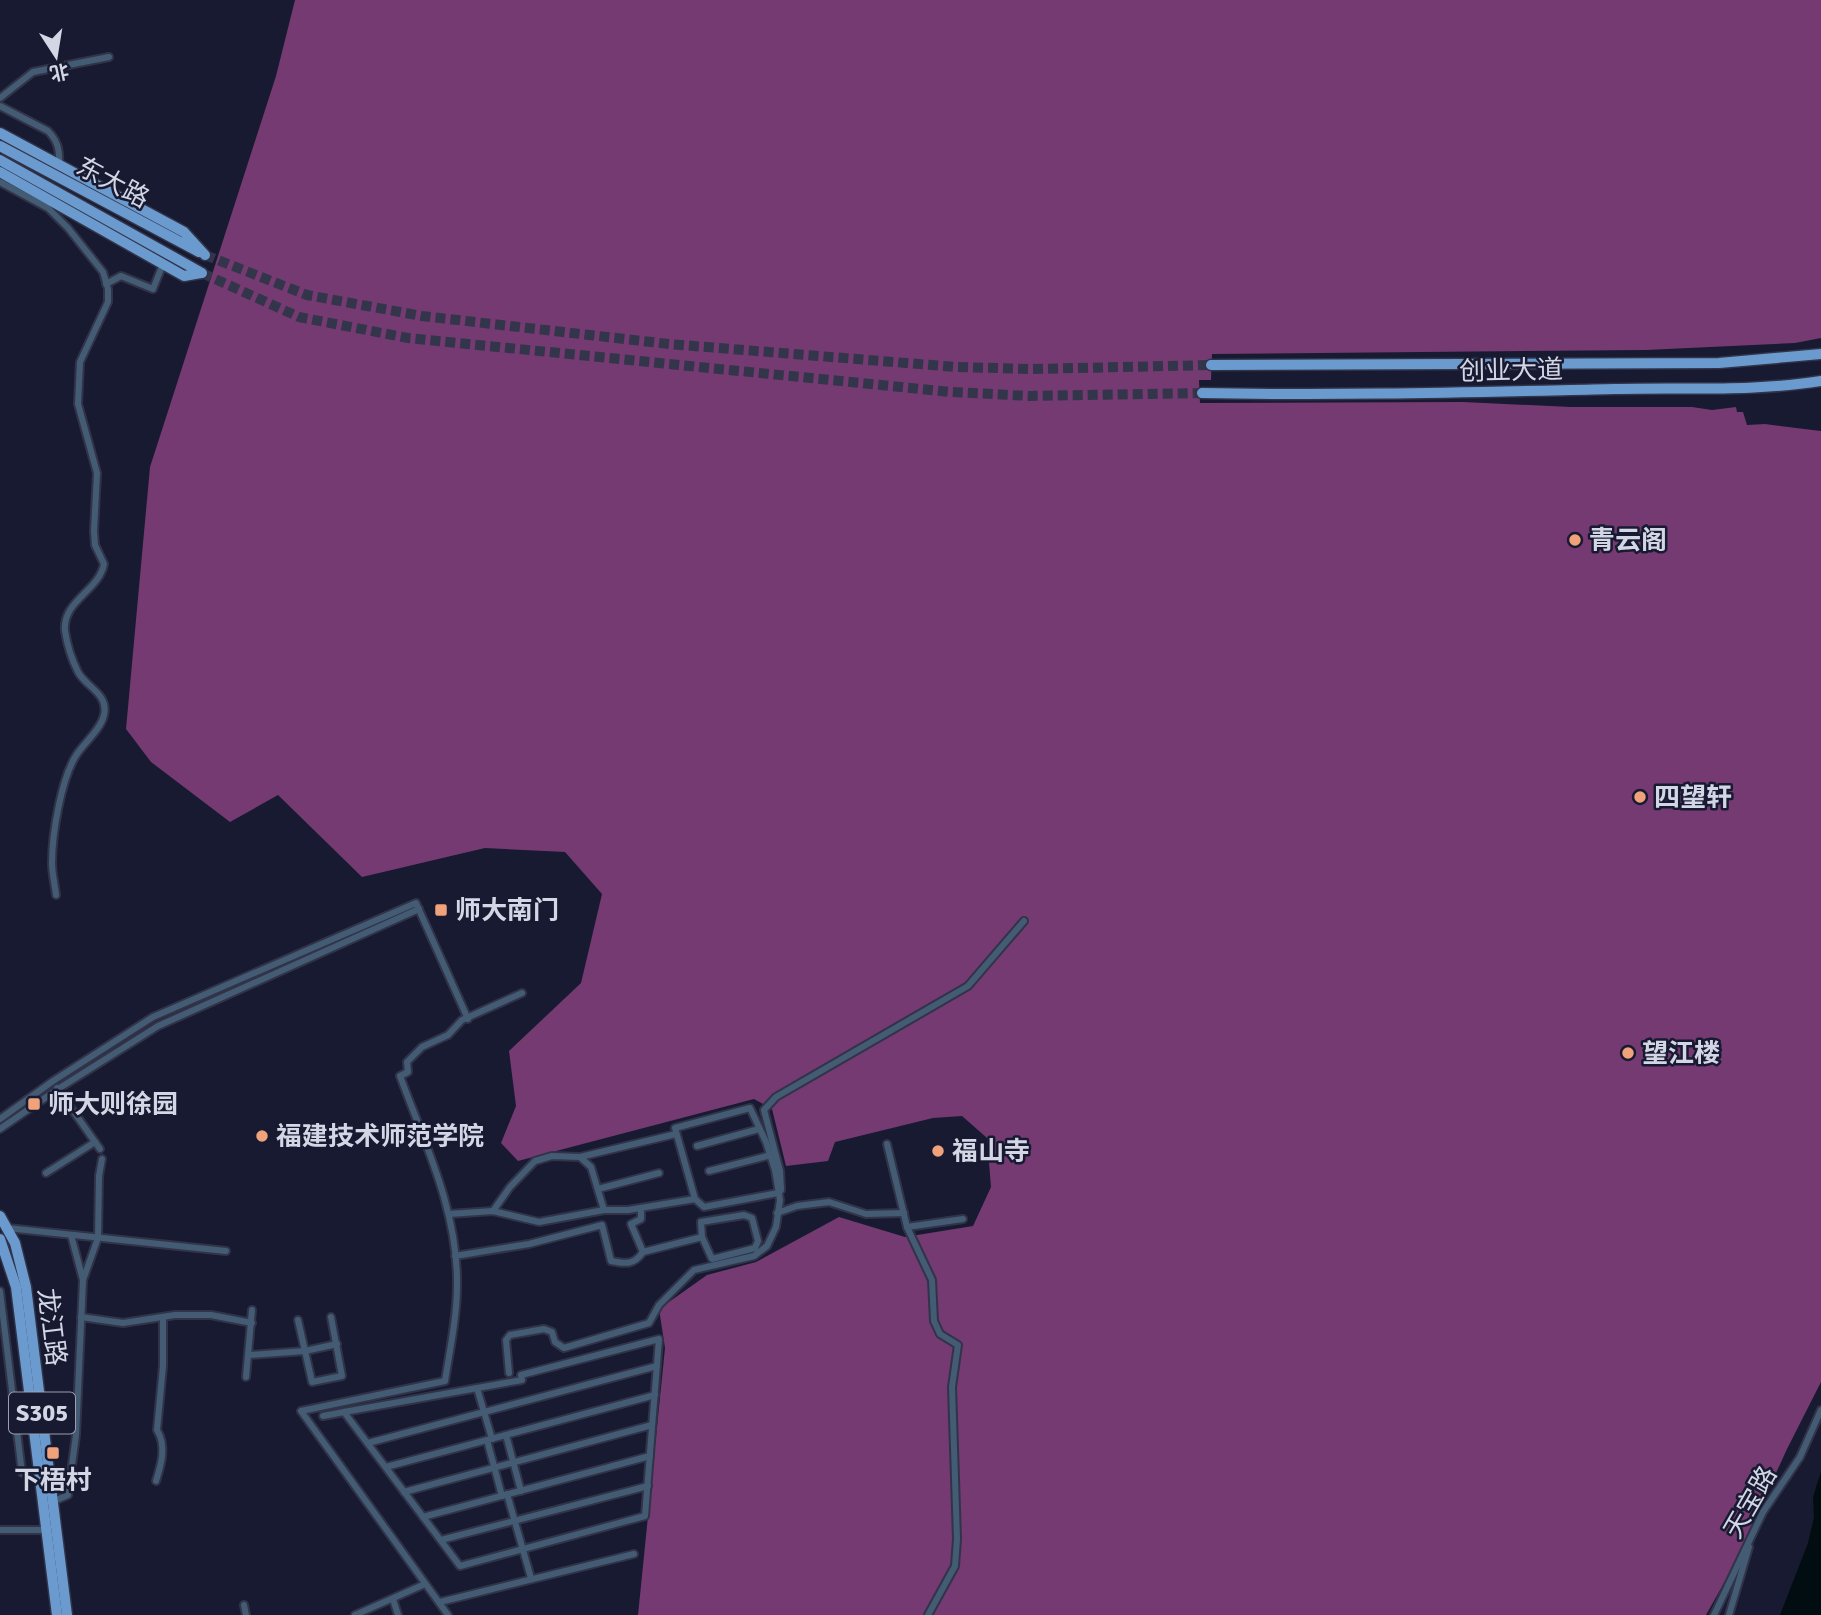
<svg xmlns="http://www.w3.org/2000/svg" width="1821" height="1615" font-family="Signika,'Noto Sans SC',sans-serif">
<rect width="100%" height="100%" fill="#171a30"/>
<path fill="#743a71" d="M295,0H1821V338L1795,343L1646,350L1212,354L1211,380H1199L1200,403L1463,402L1571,407H1692L1712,410L1736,407L1737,412H1743L1747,425L1765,424L1821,431V1382L1787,1449L1733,1567L1706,1615H638L665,1348L659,1309L707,1275L756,1262L839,1217L905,1237L973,1226L991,1187L987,1138L962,1116L933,1118L835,1142L828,1161L786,1166L772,1109L754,1099L518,1161L501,1143L516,1106L509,1051L581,983L602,894L565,852L485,848L362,877L278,795L230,822L151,762L126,729L150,467L276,76Z"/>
<path fill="#020d12" d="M1821,1471V1615H1780L1808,1543L1814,1517L1813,1497Z"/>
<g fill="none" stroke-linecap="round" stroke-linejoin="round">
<g stroke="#33364b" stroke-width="10" stroke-dasharray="10 5" stroke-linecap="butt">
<path d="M205,255L307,295L422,316L669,344L956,367L1032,369L1211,365"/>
<path d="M202,273L299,317L408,338L951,392L1030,396L1202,393"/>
</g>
<g stroke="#313449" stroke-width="10">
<g id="street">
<path d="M0,98L33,72L109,57"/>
<path d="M0,106L48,131C58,141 60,151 59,165"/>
<path d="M0,182L48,208L68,228L103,272L108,289V302L80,362L78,404L97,473L94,531L95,545L104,564C99,591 62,601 65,631C67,644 72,660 78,672C86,687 109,694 104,715C101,729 85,742 77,754C61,778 52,835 52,863C52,874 55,885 56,895"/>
<path d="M106,284L121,276L153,289L163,264"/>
<path d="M57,1088L100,1149"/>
<path d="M0,1119L53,1081L153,1017L416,903L468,1019"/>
<path d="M0,1129L58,1089L158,1026L419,909"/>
<path d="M887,1144L907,1227L963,1219"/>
<path d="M697,1146L759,1129"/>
<path d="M580,1157L676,1134"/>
<path d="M709,1171L771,1155"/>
<path d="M46,1173L95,1142"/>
<path d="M598,1189L659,1173"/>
<path d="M781,1190L780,1171L764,1110L776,1097L968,986L1024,921"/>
<path d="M641,1208V1219L631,1224L643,1252L702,1237"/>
<path d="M493,1211L510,1187L535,1161L552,1156L580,1157L591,1167L604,1210"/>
<path d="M777,1213L797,1206L829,1202L866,1214L904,1213"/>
<path d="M449,1214L493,1211L539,1222L604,1210H628L695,1199L704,1207L778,1193"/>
<path d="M744,1215L752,1218L758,1241L755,1248L712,1259L702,1237L701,1222Z"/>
<path d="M907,1227L932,1280L934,1321L940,1334L958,1345L952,1387L957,1539L955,1566L928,1615"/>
<path d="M7,1228L226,1251"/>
<path d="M455,1256L529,1244L602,1225L611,1261C626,1264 634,1265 643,1252"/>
<path d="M83,1280L98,1238L99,1176L102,1159"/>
<path d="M0,1291L22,1473L38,1472"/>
<path d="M81,1317L123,1323L175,1315H211L252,1323"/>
<path d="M298,1320L312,1382L342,1376L331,1317"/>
<path d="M249,1355L305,1351L337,1344"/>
<path d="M509,1373L506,1340L510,1335L544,1329L552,1332L555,1342L564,1348L649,1323L659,1305L694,1270L754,1256L767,1246L776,1227L780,1200L775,1170L766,1142L750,1108L675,1128L695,1199"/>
<path d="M246,1377L252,1310"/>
<path d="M477,1388L492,1439"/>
<path d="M323,1416L344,1412L522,1380L521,1375L659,1339L645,1516L460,1566L344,1412"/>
<path d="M506,1435L521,1491"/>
<path d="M487,1440L502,1496"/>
<path d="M368,1443L657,1366"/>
<path d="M386,1467L655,1395"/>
<path d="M156,1481C161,1465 167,1446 157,1430L163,1366V1317"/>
<path d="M404,1492L652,1425"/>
<path d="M507,1494L531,1578"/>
<path d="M52,1502L68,1495L76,1435L83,1280L71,1235"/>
<path d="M423,1517L650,1456"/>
<path d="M0,1530H46"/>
<path d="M441,1540L648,1486"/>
<path d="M393,1599L398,1615"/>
<path d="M440,1602L634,1554"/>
<path d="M244,1605L246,1615"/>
<path d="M355,1615L425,1584"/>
<path d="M448,1615L301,1411L445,1381C450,1349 457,1317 457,1285C458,1211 425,1144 400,1076L408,1072L407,1062L422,1047L448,1035L462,1020L522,993"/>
<path d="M1714,1615L1763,1512L1800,1457L1821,1410"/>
<path d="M1729,1615L1749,1547"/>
</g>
</g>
<g stroke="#313449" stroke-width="13">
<g id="primary">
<path d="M0,133L184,232L205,255"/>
<path d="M0,146L199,252"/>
<path d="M0,160L202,273"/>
<path d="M0,172L184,276L201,273"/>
<path d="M1211,365L1719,363L1821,354"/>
<path d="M1202,393C1340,396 1477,392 1615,389C1684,387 1753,392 1821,381"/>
<path d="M0,1216L15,1243L26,1287L67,1615"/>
<path d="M0,1239L16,1287L57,1615"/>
</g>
</g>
<use href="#street" stroke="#445b74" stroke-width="6"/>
<use href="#primary" stroke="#6b9acf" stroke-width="10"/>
</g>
<g fill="#f0a27b" stroke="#171a30" stroke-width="2.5">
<circle cx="1575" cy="540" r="7"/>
<circle cx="1640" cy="797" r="7"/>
<rect x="434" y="903" width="14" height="14" rx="3.5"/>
<circle cx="1628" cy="1053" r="7"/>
<rect x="27" y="1097" width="14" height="14" rx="3.5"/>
<circle cx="262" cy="1136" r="7"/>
<circle cx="938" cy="1151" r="7"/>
<rect x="46" y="1446" width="14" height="14" rx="3.5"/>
</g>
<g text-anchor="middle" stroke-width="5" stroke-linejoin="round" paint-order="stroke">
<rect fill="#171a30" stroke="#9b9eaf" stroke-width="2" x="9" y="1392.5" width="66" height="41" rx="5"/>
<g font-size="24" font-weight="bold" fill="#d3d6e5">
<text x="42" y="1421">S305</text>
</g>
<g font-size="26" fill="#d3d6e5" stroke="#171a30">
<text transform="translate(113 182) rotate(28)" y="9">东大路</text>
<text transform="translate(1511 370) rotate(-1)" y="9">创业大道</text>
<text transform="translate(52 1327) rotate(83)" y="9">龙江路</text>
<text transform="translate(1750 1502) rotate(-60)" y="9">天宝路</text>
</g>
<g font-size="26" font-weight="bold" fill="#d3d6e5" stroke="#171a30" text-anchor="start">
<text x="1589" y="549">青云阁</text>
<text x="1654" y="806">四望轩</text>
<text x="455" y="919">师大南门</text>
<text x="1642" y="1062">望江楼</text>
<text x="48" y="1113">师大则徐园</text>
<text x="276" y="1145">福建技术师范学院</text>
<text x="952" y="1160">福山寺</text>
<text x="53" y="1489" text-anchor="middle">下梧村</text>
</g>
</g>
<g transform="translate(56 56) rotate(168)" stroke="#171a30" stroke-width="5" paint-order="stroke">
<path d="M0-5L12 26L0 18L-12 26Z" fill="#d3d6e5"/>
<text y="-10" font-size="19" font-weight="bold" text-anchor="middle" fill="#d3d6e5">北</text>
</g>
</svg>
